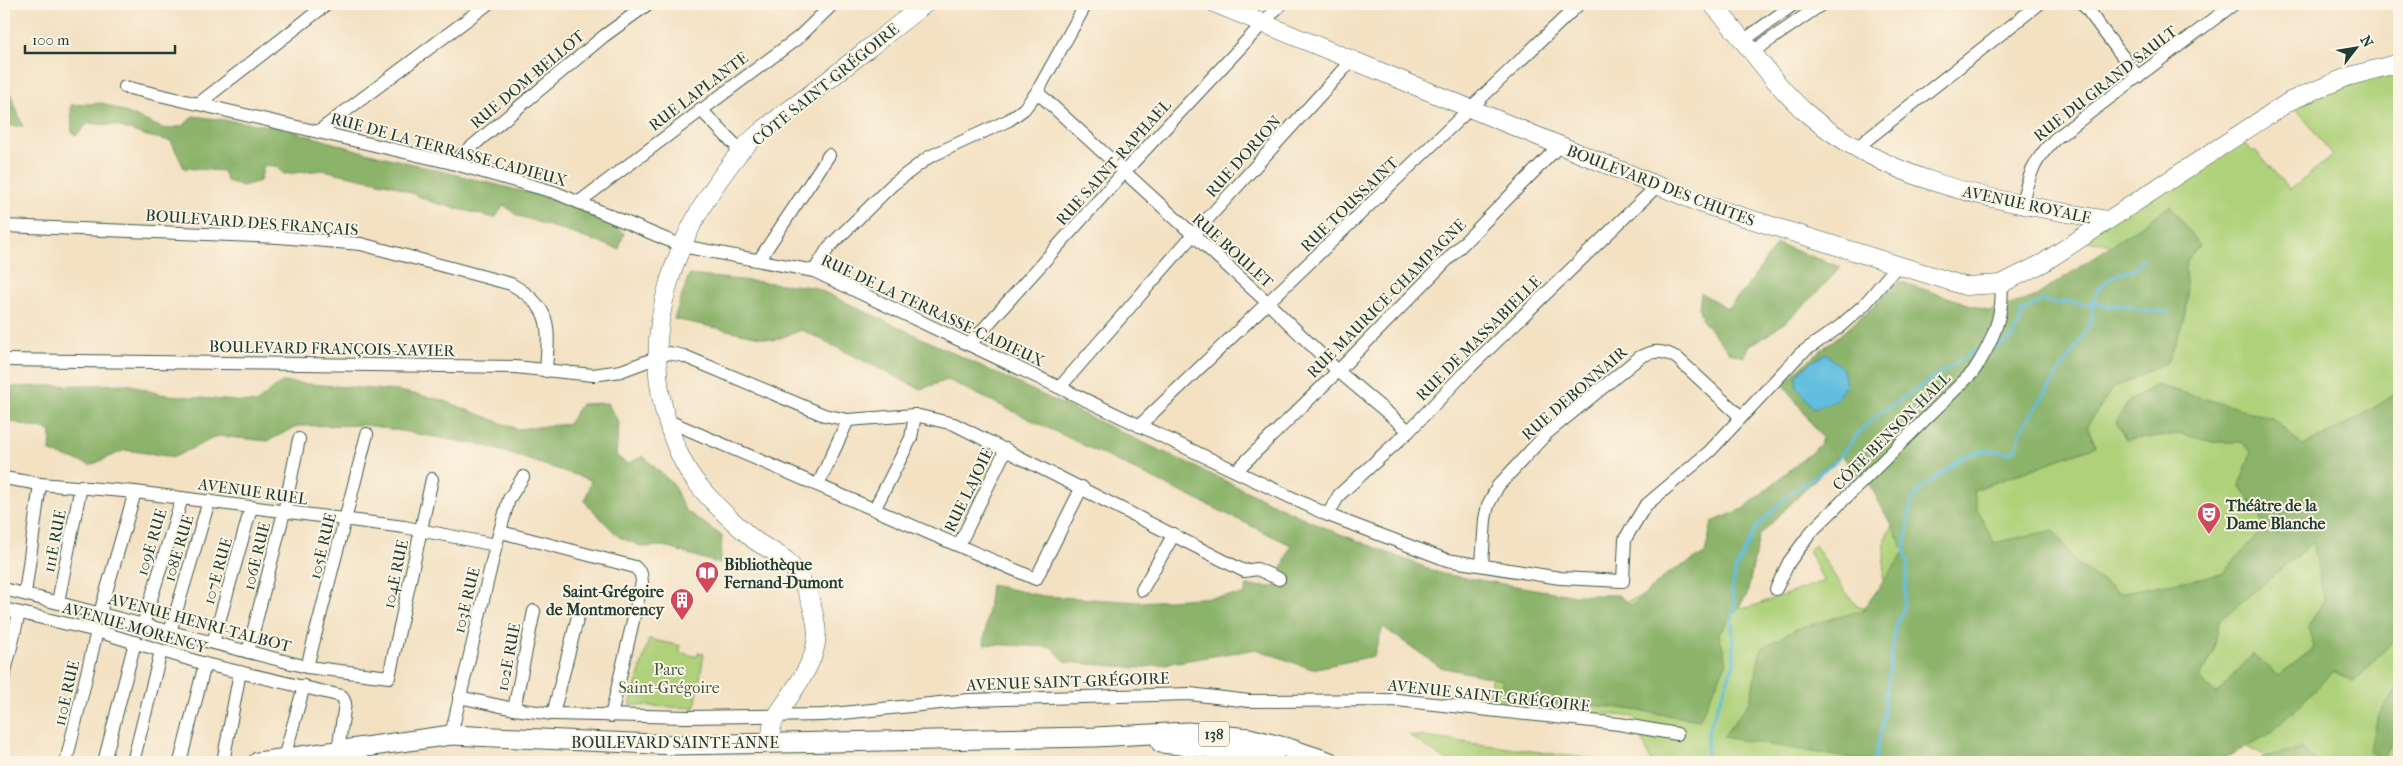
<svg xmlns="http://www.w3.org/2000/svg" width="2403" height="766" font-family="'IM FELL French Canon',serif">
<rect width="100%" height="100%" fill="#fcf5e5"/>
<filter id="ink" filterUnits="userSpaceOnUse"><feTurbulence type="fractalNoise" baseFrequency=".02" numOctaves="2"/><feDisplacementMap in="SourceGraphic" scale="10" xChannelSelector="R" yChannelSelector="G"/><feConvolveMatrix kernelMatrix="1 2 1 2 8 2 1 2 1" color-interpolation-filters="sRGB"/></filter>
<filter id="wash" filterUnits="userSpaceOnUse"><feTurbulence type="fractalNoise" baseFrequency=".0096" numOctaves="4" result="noise"/><feDisplacementMap in="SourceGraphic" scale="20" xChannelSelector="R" yChannelSelector="G"/><feGaussianBlur stdDeviation="1.12" result="paint"/><feColorMatrix in="noise" values="0 0 0 0 0 0 0 0 0 0 0 0 0 0 0 0 0 1.4 0 .05"/><feComposite in="paint" operator="in"/></filter>
<g filter="url(#wash)">
<rect width="100%" height="100%" fill="#f3e1c2"/>
<g fill="#afd17a" stroke="#678757">
<path d="M2399,63V762H2278L2234,741L2200,762H1651L1634,717L1489,701L1493,663L1482,661L1508,585L1549,597L1611,607L1647,594L1747,608L1824,581L1808,551L1815,545L1841,586L1856,605L1889,614L1883,580L1885,538L1894,523L2159,266L2106,244L2079,240L2237,135L2252,152L2255,150L2290,190L2333,155L2290,101Z"/>
<path d="M649,639L681,646L679,652L697,657L698,653L704,654L695,708L630,705Z"/>
<path d="M1409,735L1616,762H1448Z"/>
</g>
<g fill="#8bb36a" stroke="#55784f" fill-rule="evenodd">
<path d="M4,78L23,126H4Z"/>
<path d="M103,103L165,129L183,126L193,116L279,127L357,150L573,204L624,233L619,249L516,215L504,205L495,218L432,202L393,185L323,170L284,174L275,166L264,165L260,181L243,186L227,181L223,171L184,168L171,141L147,136L118,126L88,123L76,136L72,132L71,105Z"/>
<path d="M2170,206L2200,246C2176,264 2189,278 2187,302C2186,319 2174,344 2169,361L2112,389L2087,426L2096,446L1974,490L1976,507L1994,543L2054,530L2075,562L2119,593L2222,574L2265,527L2240,485L2251,452L2242,442H2213L2180,434L2126,440L2116,422L2129,401L2156,385L2272,418L2303,446L2354,420L2399,392V635L2354,682L2334,671L2271,733L2218,762H1874L1723,737L1750,701L1761,649L1796,629L1863,610L1905,551L1871,487L1840,454L1759,536L1747,595L1719,634L1727,662L1699,720L1621,708L1503,697V680L1440,667L1383,627L1374,656L1312,669L1256,649L1140,668L1066,662L1051,647L984,644L991,585L1043,596L1140,602L1244,595L1247,586L1275,587L1291,545L948,380L920,389L802,330L774,340L674,319L689,275L813,287L1325,528L1442,574L1571,595H1618L1632,606L1668,573L1705,554L1712,522L1743,509L1820,445L1822,438L1783,383C1821,348 1864,319 1899,281L1989,311L2035,297ZM2313,542L2324,600L2308,627L2314,648L2278,676L2253,654L2216,694L2199,678L2213,655L2219,621Z"/>
<path d="M1777,244L1841,267C1813,297 1785,328 1748,346L1745,357L1730,353L1702,320L1699,308L1701,293L1727,308L1744,291Z"/>
<path d="M282,382L399,391L442,400L517,429L568,424L581,404L607,403L619,423L616,455L627,464L643,456L673,484L685,510L722,536L720,564L663,546L643,547L619,537L585,502L591,480L486,446L367,425L297,426L268,441L218,436L174,457L125,450L91,465L50,452L51,431L4,420V387L128,384L159,394L256,403Z"/>
<path d="M2399,686V732L2382,760L2369,750L2379,714Z"/>
<path d="M2301,748L2317,762H2270L2261,758Z"/>
</g>
<path fill="#61bedf" stroke="#407e8a" d="M1826,353L1843,369L1846,384L1836,401L1813,408L1797,387L1796,375L1810,363Z"/>
<g fill="none" stroke-linecap="round" stroke-linejoin="round">
<g stroke="#61bedf" stroke-width="3">
<path d="M2024,311L2041,301H2048L2059,304L2066,301L2087,305L2092,302L2108,307L2120,304L2146,311L2170,312"/>
<path d="M1996,347L2012,339L2024,311L2020,313"/>
<path d="M1706,762L1708,731L1734,664L1732,621L1735,604L1732,590L1735,571L1756,528L1790,494L1835,462L1864,427L1881,412L1973,352L1978,350"/>
<path d="M1874,762L1884,719L1885,695L1888,684L1895,627L1903,609L1908,565L1905,551L1910,507L1918,491L1963,457L1986,450L2011,453L2017,448L2020,433L2089,326C2094,317 2091,311 2093,302C2096,284 2118,271 2135,270L2143,256"/>
</g>
</g>
</g>
<g filter="url(#ink)">
<g fill="none" stroke-linecap="round" stroke-linejoin="round">
<g stroke="#3f5649" stroke-width="14">
<g id="street">
<path d="M2083,4L2138,77"/>
<path d="M1743,41L1794,4"/>
<path d="M1751,53L1822,4"/>
<path d="M125,87L452,163L554,192L682,246L814,271L1328,515L1447,560L1560,578L1623,581L1625,539L1645,506L1710,451L1800,354L1839,327L1864,305L1897,266"/>
<path d="M1037,92L1268,303L1338,371L1409,431"/>
<path d="M198,104L327,4"/>
<path d="M700,109L741,151"/>
<path d="M319,131L488,4"/>
<path d="M1855,149L2039,4"/>
<path d="M452,163L604,36L648,4"/>
<path d="M579,202L799,37L833,4"/>
<path d="M2021,205C2029,176 2033,161 2055,139L2234,4"/>
<path d="M4,226L279,237L361,244L511,284C553,308 549,326 546,371"/>
<path d="M759,260L829,155"/>
<path d="M814,271L829,247L892,185L929,157L1009,120L1024,109L1037,92L1086,4"/>
<path d="M970,344L1125,171L1281,4"/>
<path d="M4,360L515,367L593,375L621,371L669,353L684,356L824,415L848,420L915,415L954,424L1244,571L1257,569L1279,579"/>
<path d="M1060,387L1192,236L1351,61"/>
<path d="M666,420L1036,579L1082,487"/>
<path d="M1139,426L1579,4"/>
<path d="M1236,471L1338,371L1559,146"/>
<path d="M4,478L40,484L135,492L404,527L496,545"/>
<path d="M818,485L848,420"/>
<path d="M875,508L911,438L915,415"/>
<path d="M1328,515L1339,495L1409,431L1465,372L1656,187"/>
<path d="M501,532L635,567L641,574L642,582L611,716"/>
<path d="M959,545L1006,449"/>
<path d="M1482,564L1485,519L1488,505L1498,486L1547,433L1640,357C1655,350 1663,350 1677,358L1741,417"/>
<path d="M4,589L307,667L389,677L432,479"/>
<path d="M1776,589L1789,562L1812,531L1973,372C1990,347 2005,314 2001,284"/>
<path d="M1142,590L1174,534"/>
<path d="M25,594L40,484"/>
<path d="M58,602L81,486"/>
<path d="M4,609L97,631L205,664L342,696L345,703L338,751"/>
<path d="M100,613L135,492"/>
<path d="M143,625L182,498"/>
<path d="M170,632L209,501"/>
<path d="M213,643L251,508"/>
<path d="M248,652L284,512L299,439"/>
<path d="M307,667L367,434"/>
<path d="M4,676L19,613"/>
<path d="M459,697L514,709L553,714L688,717L823,715L969,700L1190,694L1249,701L1397,700L1619,724L1677,734"/>
<path d="M514,709L534,611"/>
<path d="M553,714L578,616"/>
<path d="M451,735L496,545L509,499L523,477"/>
<path d="M284,758L304,686"/>
<path d="M66,762L97,631"/>
<path d="M104,762L135,642"/>
<path d="M133,762L161,651"/>
<path d="M180,762L205,664"/>
<path d="M223,762L240,672"/>
</g>
</g>
<g stroke="#3f5649" stroke-width="19">
<g id="secondary">
<path d="M1216,4L1705,205L1965,286L2001,284L2043,263L2290,101L2347,77L2399,63"/>
<path d="M1712,4C1744,38 1769,79 1804,111C1889,185 2000,201 2107,220"/>
<path d="M770,743L772,726L776,717C792,691 822,658 816,625C813,602 803,578 787,561C777,552 763,547 753,539C733,522 712,503 696,482C684,467 676,448 670,430C635,333 678,228 740,152C759,130 786,113 809,95C848,65 886,34 925,4"/>
</g>
</g>
<g stroke="#3f5649" stroke-width="21">
<g id="primary">
<path d="M1161,743L1217,749L1275,762"/>
<path d="M258,762L451,735L676,745L1095,737L1188,732L1249,738L1288,748L1330,762"/>
</g>
</g>
<use href="#street" stroke="#fff" stroke-width="12"/>
<use href="#secondary" stroke="#fff" stroke-width="18"/>
<use href="#primary" stroke="#fff" stroke-width="19"/>
</g>
</g>
<defs>
<g id="theatre-pin" transform="scale(1.25)"><path d="M0 17L-7.5 6A9.5 9.5 0 1 1 7.5 6Z" fill="#d1495b" stroke="#fcf5e5"/><path d="M-5-5.5Q0-4 5-5.5V0Q5 5 0 6Q-5 5-5 0ZM-3.3-2.5H-1v1.5H-3.3ZM1-2.5H3.3v1.5H1ZM-2.8 1Q0 5.5 2.8 1Z" fill="#fff"/></g>
<g id="library-pin" transform="scale(1.25)"><path d="M0 17L-7.5 6A9.5 9.5 0 1 1 7.5 6Z" fill="#d1495b" stroke="#fcf5e5"/><path d="M-6-4Q-3-5.5-.7-3.5V5Q-3 3-6 4ZM6-4Q3-5.5 .7-3.5V5Q3 3 6 4Z" fill="#fff"/></g>
<g id="building-pin" transform="scale(1.25)"><path d="M0 17L-7.5 6A9.5 9.5 0 1 1 7.5 6Z" fill="#d1495b" stroke="#fcf5e5"/><path d="M-4-6H4V6H1V3H-1V6H-4ZM-2.5-4.3h1.7v1.8h-1.7ZM.8-4.3h1.7v1.8H.8ZM-2.5-1h1.7V.8h-1.7ZM.8-1h1.7V.8H.8Z" fill="#fff"/></g>
</defs>
<g fill-rule="evenodd">
<use href="#theatre-pin" x="2209" y="514"/>
<use href="#library-pin" x="707" y="573"/>
<use href="#building-pin" x="682" y="600"/>
</g>
<g text-anchor="middle" stroke-width="4" stroke-linejoin="round" paint-order="stroke">
<rect fill="#fcf5e5" stroke="#617469" stroke-width="1" x="1199" y="721.5" width="30" height="25" rx="4"/>
<g font-size="15" font-weight="bold" fill="#1f3d34">
<text x="1214" y="739">138</text>
</g>
<g font-size="16" fill="#1f3d34" stroke="#fcf5e5">
<text transform="translate(527 79) rotate(-40)" y="6">RUE DOM-BELLOT</text>
<text transform="translate(2105 83) rotate(-38)" y="6">RUE DU GRAND-SAULT</text>
<text transform="translate(825 84) rotate(-39)" y="6">CÔTE SAINT-GRÉGOIRE</text>
<text transform="translate(698 91) rotate(-37)" y="6">RUE LAPLANTE</text>
<text transform="translate(449 149) rotate(15)" y="6">RUE DE LA TERRASSE-CADIEUX</text>
<text transform="translate(1243 156) rotate(-48)" y="6">RUE DORION</text>
<text transform="translate(1113 162) rotate(-48)" y="6">RUE SAINT-RAPHAEL</text>
<text transform="translate(1661 185) rotate(21)" y="6">BOULEVARD DES CHUTES</text>
<text transform="translate(1349 204) rotate(-44)" y="6">RUE TOUSSAINT</text>
<text transform="translate(2027 204) rotate(12)" y="6">AVENUE ROYALE</text>
<text transform="translate(252 222) rotate(4)" y="6">BOULEVARD DES FRANÇAIS</text>
<text transform="translate(1233 250) rotate(42)" y="6">RUE BOULET</text>
<text transform="translate(1386 298) rotate(-45)" y="6">RUE MAURICE-CHAMPAGNE</text>
<text transform="translate(933 310) rotate(25)" y="6">RUE DE LA TERRASSE-CADIEUX</text>
<text transform="translate(1478 338) rotate(-45)" y="6">RUE DE MASSABIELLE</text>
<text transform="translate(332 348) rotate(1)" y="6">BOULEVARD FRANÇOIS-XAVIER</text>
<text transform="translate(1574 393) rotate(-41)" y="6">RUE DEBONNAIR</text>
<text transform="translate(1891 431) rotate(-45)" y="6">CÔTE BENSON-HALL</text>
<text transform="translate(968 490) rotate(-64)" y="6">RUE LAJOIE</text>
<text transform="translate(253 491) rotate(8)" y="6">AVENUE RUEL</text>
<text transform="translate(54 541) rotate(-79)" y="6">111E RUE</text>
<text transform="translate(151 542) rotate(-73)" y="6">109E RUE</text>
<text transform="translate(322 546) rotate(-76)" y="6">105E RUE</text>
<text transform="translate(178 548) rotate(-73)" y="6">108E RUE</text>
<text transform="translate(256 556) rotate(-76)" y="6">106E RUE</text>
<text transform="translate(217 571) rotate(-74)" y="6">107E RUE</text>
<text transform="translate(395 574) rotate(-78)" y="6">104E RUE</text>
<text transform="translate(466 600) rotate(-76)" y="6">103E RUE</text>
<text transform="translate(200 622) rotate(15)" y="6">AVENUE HENRI-TALBOT</text>
<text transform="translate(135 627) rotate(16)" y="6">AVENUE MORENCY</text>
<text transform="translate(508 657) rotate(-79)" y="6">102E RUE</text>
<text transform="translate(1068 681) rotate(-2)" y="6">AVENUE SAINT-GRÉGOIRE</text>
<text transform="translate(66 693) rotate(-77)" y="6">110E RUE</text>
<text transform="translate(1489 695) rotate(6)" y="6">AVENUE SAINT-GRÉGOIRE</text>
<text x="675" y="748">BOULEVARD SAINTE-ANNE</text>
</g>
<g font-size="16" font-weight="bold" fill="#1f3d34" stroke="#fcf5e5" text-anchor="start">
<text x="2226" y="511">Théâtre de la<tspan x="2226" dy="18">Dame Blanche</tspan></text>
<text x="724" y="570">Bibliothèque<tspan x="724" dy="18">Fernand-Dumont</tspan></text>
<text x="664" y="597" text-anchor="end">Saint-Grégoire<tspan x="664" dy="18">de Montmorency</tspan></text>
</g>
<g font-size="16" fill="#3c5b42" stroke="#fcf5e5">
<text x="669" y="675">Parc<tspan x="669" dy="18">Saint-Grégoire</tspan></text>
</g>
</g>
<rect width="2403" height="766" fill="none" stroke="#fcf5e5" stroke-width="20"/>
<g transform="translate(2356 48) rotate(59)" stroke="#fcf5e5" stroke-width="4" paint-order="stroke">
<path d="M0-4L9 19L0 12L-9 19Z" fill="#1f3d34"/>
<text y="-8" font-size="14" font-weight="bold" text-anchor="middle" fill="#1f3d34">N</text>
</g>
<path d="M25 45v8h150v-8" fill="none" stroke="#1f3d34" stroke-width="2.5"/>
<text x="32" y="45" font-size="15" fill="#1f3d34" stroke="#fcf5e5" stroke-width="4" paint-order="stroke">100 m</text>
</svg>
